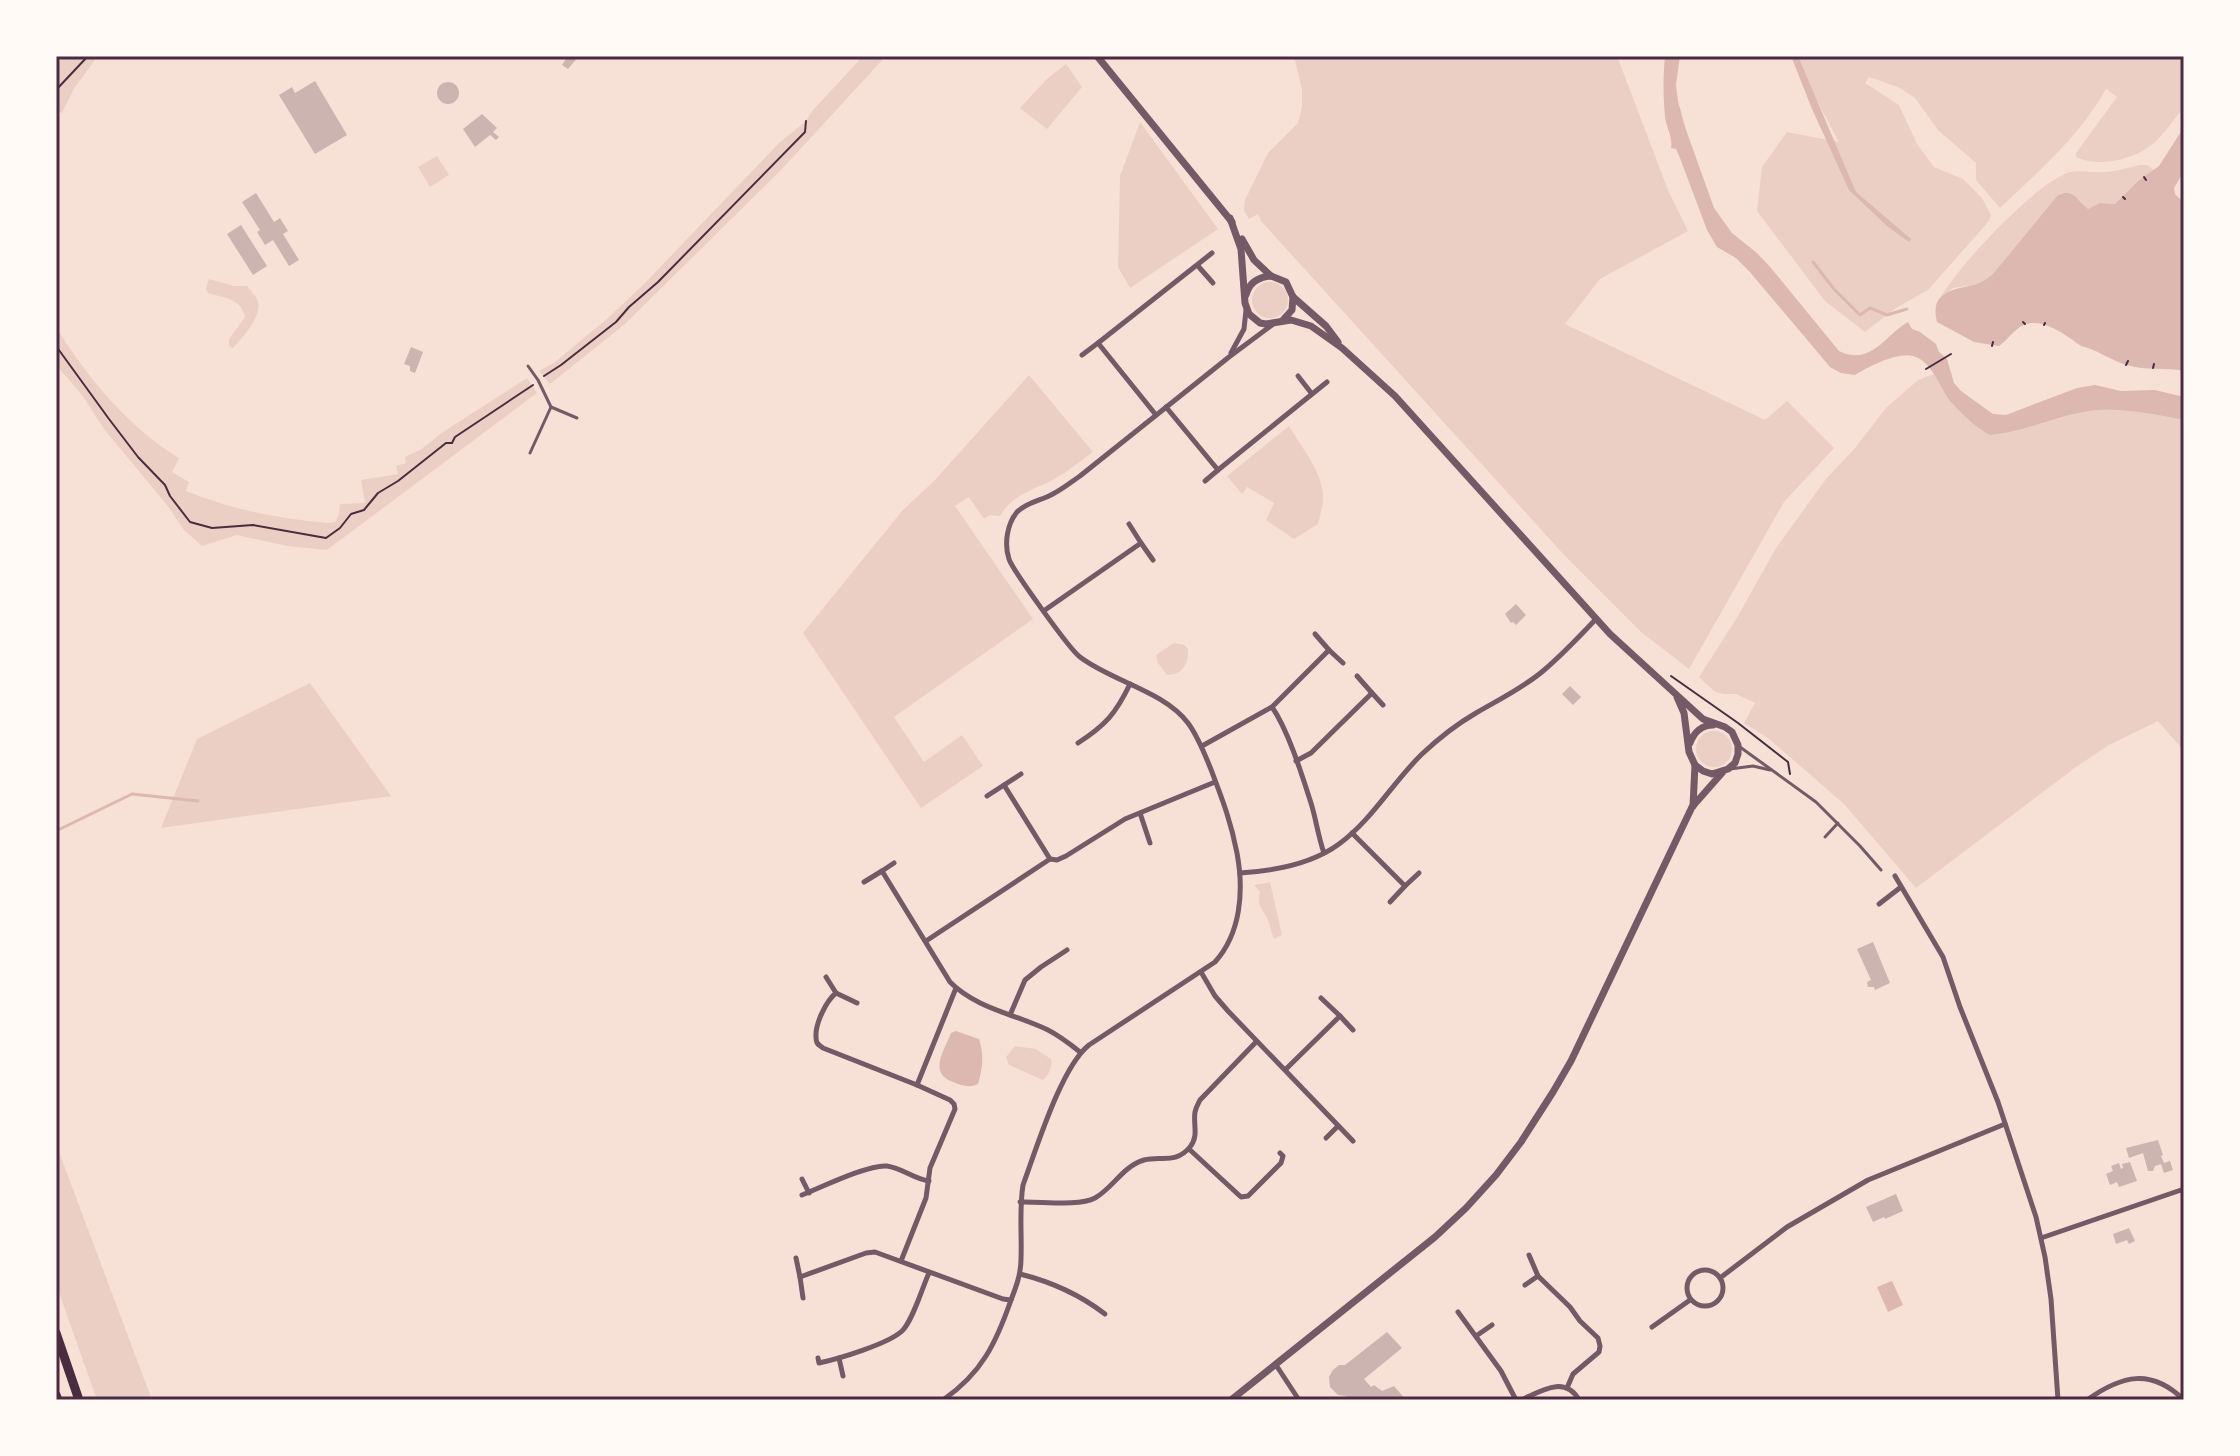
<svg xmlns="http://www.w3.org/2000/svg" width="2240" height="1456" font-family="Overpass,sans-serif">
<rect width="100%" height="100%" fill="#f7e1d7"/>
<g fill="#ebcfc5">
<path d="M65,56H98L75,87L62,113L56,111V65Z"/>
<path d="M863,56H886L782,169L625,324L550,384L539,371L555,362L609,317L645,283L779,143L806,121L813,110Z"/>
<path d="M1294,56H1617L1668,190L1688,231L1600,279L1565,324L1765,420L1787,401L1834,448L1784,502L1689,669L1641,632L1566,557L1261,221L1258,214L1249,219L1244,211L1245,200L1268,153L1298,123L1302,107V90Z"/>
<path d="M1793,56H2184V110H2182C2174,119 2167,130 2158,139C2141,158 2100,169 2076,157V153L2117,97L2106,89C2080,136 2038,172 2000,208L1976,180V163L1938,130L1915,98L1898,87L1869,77L1865,83L1899,105L1917,144L1934,167L1963,179L1982,198L1991,215L1989,221L1928,290L1896,308L1865,332L1825,301L1757,211L1762,167L1787,132L1839,142Z"/>
<path d="M1066,64L1082,87L1047,129L1020,108L1047,79Z"/>
<path d="M1140,122L1218,229L1130,288L1118,267L1120,176Z"/>
<path d="M437,156L449,175L430,187L418,167Z"/>
<path d="M2139,165H2147L2154,170L2138,181L2115,204L2101,203L2088,209L2079,199L2062,193L2058,195L1994,274L1980,284L1953,288L1941,297C1959,265 2032,187 2067,173C2077,169 2092,173 2103,172C2115,172 2127,168 2139,165Z"/>
<path d="M209,279L234,286H247C250,290 257,297 258,302C262,317 242,338 233,348L229,346V339L245,317C241,298 224,298 208,293L206,289Z"/>
<circle cx="1270" cy="300" r="18"/>
<path d="M56,327C87,377 128,427 179,458L172,472L189,482L186,491C237,511 272,517 326,523L335,522L339,514L340,504L365,503L361,480L398,474L396,466L406,463L405,457L420,450L443,432L527,378L537,393L327,550L287,546L237,535L202,546L184,530L167,505L104,429L82,395L56,365Z"/>
<path d="M1934,374L1990,435C2027,432 2061,413 2098,410C2120,408 2162,415 2184,420V751L2158,721L2109,745L2076,767L1916,888L1844,804L1768,738L1744,723L1755,703L1736,694H1723L1714,691L1699,677L1738,616L1776,548L1826,479L1855,448L1886,408L1918,380Z"/>
<path d="M1029,375L1093,452C1079,462 1066,473 1051,481C1031,491 1012,495 1000,516L990,515L984,519L969,497L955,506L1033,619L894,717L924,762L962,735L983,766L921,808L803,633L902,511L935,480Z"/>
<path d="M1289,426C1301,447 1323,472 1323,498C1323,506 1320,515 1318,524L1294,539L1266,520L1274,503L1247,487L1242,494L1227,476Z"/>
<path d="M1174,643L1184,645L1188,649C1189,664 1182,675 1167,675L1158,663L1156,655Z"/>
<path d="M310,683L391,796L161,828L197,739Z"/>
<circle cx="1714" cy="749" r="18"/>
<path d="M1270,882L1282,935L1274,939C1271,932 1270,924 1267,918C1261,907 1257,905 1260,892L1254,885Z"/>
<path d="M1015,1046L1036,1049L1051,1059C1053,1066 1048,1076 1043,1080L1009,1065L1006,1057Z"/>
<path d="M56,1144L152,1400H97L56,1284Z"/>
</g>
<g fill="#dcb8b0">
<path d="M1665,56H1680L1676,85L1678,101L1685,127L1714,208L1732,233L1757,253L1771,268L1839,351C1871,367 1886,334 1908,322L1912,329L1920,332L1936,344L1939,352L1947,359L1954,383L1961,391L1993,414L2006,415L2077,388L2095,385L2121,391L2155,390L2184,397V420C2162,415 2120,408 2098,410C2061,413 2027,432 1990,435C1976,428 1962,414 1952,403C1940,390 1933,361 1913,356C1897,352 1868,367 1855,375L1841,373L1830,367L1749,271L1736,258L1717,247L1707,230L1680,158L1676,149L1671,148C1673,137 1666,127 1665,116C1663,95 1663,76 1665,56Z"/>
<path d="M1791,56H1798L1856,192L1911,239L1909,242L1887,226L1849,190L1812,109Z"/>
<path d="M2184,127V171L2174,188L2175,194L2184,203V371C2166,367 2145,371 2127,365C2112,361 2096,349 2081,346C2066,335 2042,317 2024,325C2014,329 2008,340 1999,346L1974,342L1937,322C1929,290 1955,290 1977,284C1983,282 1988,278 1993,274L2058,195C2073,188 2078,200 2088,209L2100,203L2115,204L2138,181L2159,166Z"/>
<path d="M956,1031L979,1039C984,1054 983,1068 978,1084C968,1088 963,1086 953,1082C928,1073 944,1051 951,1033Z"/>
<path d="M1892,1281L1903,1305L1888,1312L1877,1287Z"/>
</g>
<g fill="none" stroke-linecap="round" stroke-linejoin="round">
<g stroke="#dcb8b0" stroke-width="3">
<path d="M1813,262L1834,289L1860,315L1870,308L1887,315L1907,309"/>
<path d="M56,831L132,794L198,801"/>
</g>
</g>
<g fill="#ccb4b1">
<path d="M568,56H579L568,69L562,65Z"/>
<path d="M315,81L347,135L315,154L279,95L292,87L295,93Z"/>
<circle cx="448" cy="93" r="11"/>
<path d="M482,114L497,128L493,132L499,137L496,140L490,135L475,147L463,129Z"/>
<path d="M256,193L274,222L280,218L288,231L283,234L299,260L289,266L273,240L265,245L257,232L260,230L242,202Z"/>
<path d="M241,225L267,266L253,275L227,234Z"/>
<path d="M411,347L423,352L415,373L410,371V366L404,364Z"/>
<path d="M1516,604L1526,615L1516,625L1513,622L1511,623L1505,614Z"/>
<path d="M1570,686L1581,697L1573,705L1562,694Z"/>
<path d="M1873,942L1890,983L1875,990L1874,987H1868L1867,982L1871,980L1857,949Z"/>
<path d="M2158,1140L2163,1155L2161,1156L2164,1163L2170,1161L2173,1170L2164,1173L2161,1164L2155,1166L2153,1171H2148L2143,1153L2129,1158L2126,1148Z"/>
<path d="M2130,1162L2137,1181L2119,1187L2117,1182L2110,1185L2106,1174L2113,1171L2111,1166L2119,1163L2121,1169L2123,1168L2122,1164Z"/>
<path d="M1896,1194L1903,1211L1885,1219L1884,1217L1873,1222L1866,1207Z"/>
<path d="M2129,1228L2135,1241L2129,1244L2127,1240L2116,1244L2113,1234Z"/>
<path d="M1387,1332L1402,1348L1364,1379L1371,1387L1374,1385L1382,1391L1394,1386L1406,1400H1349L1346,1396L1338,1395L1330,1387L1329,1377L1333,1370L1339,1365H1345Z"/>
</g>
<g fill="none" stroke-linecap="round" stroke-linejoin="round">
<g stroke="#4a2c40" stroke-width="2">
<path d="M56,90L88,56"/>
<path d="M2144,177L2146,180"/>
<path d="M2123,197L2125,199"/>
<path d="M2023,322L2025,324"/>
<path d="M2044,325L2045,323"/>
<path d="M56,346L109,419L138,457L165,485L170,496L190,522L212,528L253,525L326,538L340,528L351,514L364,510L378,493L398,481L446,443H452L455,437L533,385"/>
<path d="M1992,346L1993,342"/>
<path d="M2126,365L2128,361"/>
<path d="M2153,368L2154,364"/>
<path d="M1926,369L1951,354"/>
<path d="M544,376L561,365L616,322L629,307L658,282L805,132L806,121"/>
<path d="M1671,676L1738,723L1788,762L1790,774"/>
</g>
<g stroke="#755966" stroke-width="3">
<path d="M528,366L538,380L551,407L530,453"/>
<path d="M551,407L577,418"/>
<path d="M1740,747L1816,802L1860,846L1881,870"/>
<path d="M1730,769L1753,766L1770,770"/>
<path d="M1825,837L1838,823"/>
</g>
<g stroke="#755966" stroke-width="5">
<path d="M1198,266L1213,283"/>
<path d="M1231,353L1244,329L1246,310"/>
<path d="M1082,355L1098,343"/>
<path d="M1298,376L1312,394"/>
<path d="M1166,407L1218,470L1205,481"/>
<path d="M1156,415L1098,343L1212,253"/>
<path d="M1218,470L1327,382"/>
<path d="M1141,543L1153,560"/>
<path d="M1045,610L1141,543L1129,524"/>
<path d="M1315,634L1329,650"/>
<path d="M1357,676L1372,693"/>
<path d="M1272,707L1329,650L1343,663"/>
<path d="M1078,743C1106,725 1116,713 1130,684"/>
<path d="M1202,746L1272,707C1288,730 1302,775 1311,803C1316,819 1318,836 1324,853"/>
<path d="M1296,761L1311,753L1372,693L1383,705"/>
<path d="M1004,785L1050,859"/>
<path d="M987,796L1021,774"/>
<path d="M1140,813L1150,843"/>
<path d="M1352,833L1405,886L1419,873"/>
<path d="M882,871L894,863"/>
<path d="M1240,873C1273,871 1312,864 1339,844C1372,820 1393,782 1422,754C1438,739 1457,724 1476,713C1498,700 1523,688 1543,671C1562,655 1579,637 1596,619"/>
<path d="M1895,876L1943,957L1960,1007L1998,1102L2036,1217L2045,1257L2051,1299L2058,1400"/>
<path d="M864,882L882,871L950,982C977,1009 1015,1014 1048,1030C1060,1036 1070,1044 1080,1052"/>
<path d="M1390,902L1405,886"/>
<path d="M1879,904L1901,887"/>
<path d="M926,941L1050,859L1057,860L1066,856L1125,819L1215,782"/>
<path d="M1201,972L1215,996L1228,1011L1353,1141"/>
<path d="M826,977L836,993C826,1001 815,1024 816,1037C816,1044 818,1044 823,1048L917,1085L956,988"/>
<path d="M836,993L857,1003"/>
<path d="M1010,1015L1025,980L1041,967L1067,950"/>
<path d="M1340,1016L1353,1030"/>
<path d="M1286,1069L1340,1016L1321,998"/>
<path d="M1326,1138L1338,1126"/>
<path d="M1189,1149L1241,1197L1248,1196L1281,1163L1283,1156L1280,1153"/>
<path d="M802,1179L809,1193"/>
<path d="M802,1195C820,1188 869,1164 887,1166C902,1168 914,1179 929,1181"/>
<path d="M1020,1202C1040,1201 1078,1207 1095,1198C1113,1188 1123,1166 1144,1160C1161,1155 1175,1165 1190,1147C1199,1136 1193,1125 1195,1112C1196,1107 1198,1104 1200,1100L1256,1042"/>
<path d="M2041,1238L2184,1189"/>
<path d="M1529,1255L1538,1276L1570,1307L1580,1321L1598,1338L1600,1346L1599,1352L1573,1374L1567,1388"/>
<path d="M796,1258L800,1277L866,1253L875,1252L1003,1299L1011,1300"/>
<path d="M901,1261L926,1198L930,1168L955,1109L954,1104L950,1100L917,1085"/>
<circle cx="1705" cy="1288" r="18"/>
<path d="M1020,1274C1052,1282 1079,1294 1105,1314"/>
<path d="M800,1277L803,1298"/>
<path d="M1720,1278L1787,1227L1868,1180L2005,1124"/>
<path d="M1525,1285L1538,1276"/>
<path d="M1458,1312L1501,1371L1516,1400"/>
<path d="M1652,1327L1690,1300"/>
<path d="M1476,1336L1492,1325"/>
<path d="M818,1358L819,1363C838,1359 888,1344 902,1331C913,1320 922,1288 929,1273"/>
<path d="M839,1358L843,1376"/>
<path d="M1276,1365L1299,1400"/>
<path d="M943,1400C982,1373 996,1343 1011,1300C1016,1287 1021,1274 1021,1259C1022,1234 1019,1210 1023,1185C1036,1150 1061,1067 1089,1045L1215,962C1241,933 1244,891 1237,853C1231,822 1223,801 1212,772C1205,755 1199,738 1188,723C1164,691 1111,681 1080,657C1070,650 1012,569 1009,559C1004,544 1007,524 1017,512C1026,503 1038,501 1049,496C1060,491 1070,483 1080,476L1229,357L1272,325"/>
<path d="M1521,1400C1541,1391 1565,1375 1579,1400"/>
<path d="M2087,1400C2122,1375 2151,1368 2184,1400"/>
</g>
<g stroke="#755966" stroke-width="7">
<path d="M1097,56L1232,222"/>
<path d="M1230,218L1241,249L1245,303L1249,314L1260,323L1266,324L1291,320L1311,326L1342,348L1395,396L1610,634L1703,719L1725,727L1732,732L1738,745V754L1735,763L1728,769L1712,774L1703,771L1695,765L1689,752L1684,713L1677,697"/>
<path d="M1242,239L1254,260L1271,276L1286,282L1293,297L1326,326L1338,342"/>
<path d="M1246,295C1249,283 1258,277 1271,276"/>
<path d="M1282,321L1292,310L1293,297"/>
<path d="M1690,743C1694,732 1702,725 1713,725"/>
<path d="M1693,806L1695,765"/>
<path d="M1231,1400L1435,1237L1466,1208L1496,1175L1521,1142L1553,1092L1571,1061L1692,807L1722,773"/>
</g>
<g stroke="#4a2c40" stroke-width="9">
<path d="M56,1333L79,1400"/>
<path d="M56,1395L58,1400"/>
</g>
</g>
<rect width="2240" height="1456" fill="none" stroke="#fffaf5" stroke-width="116"/>
<rect x="58" y="58" width="2124" height="1340" fill="none" stroke="#4a2c40" stroke-width="3"/>
</svg>
